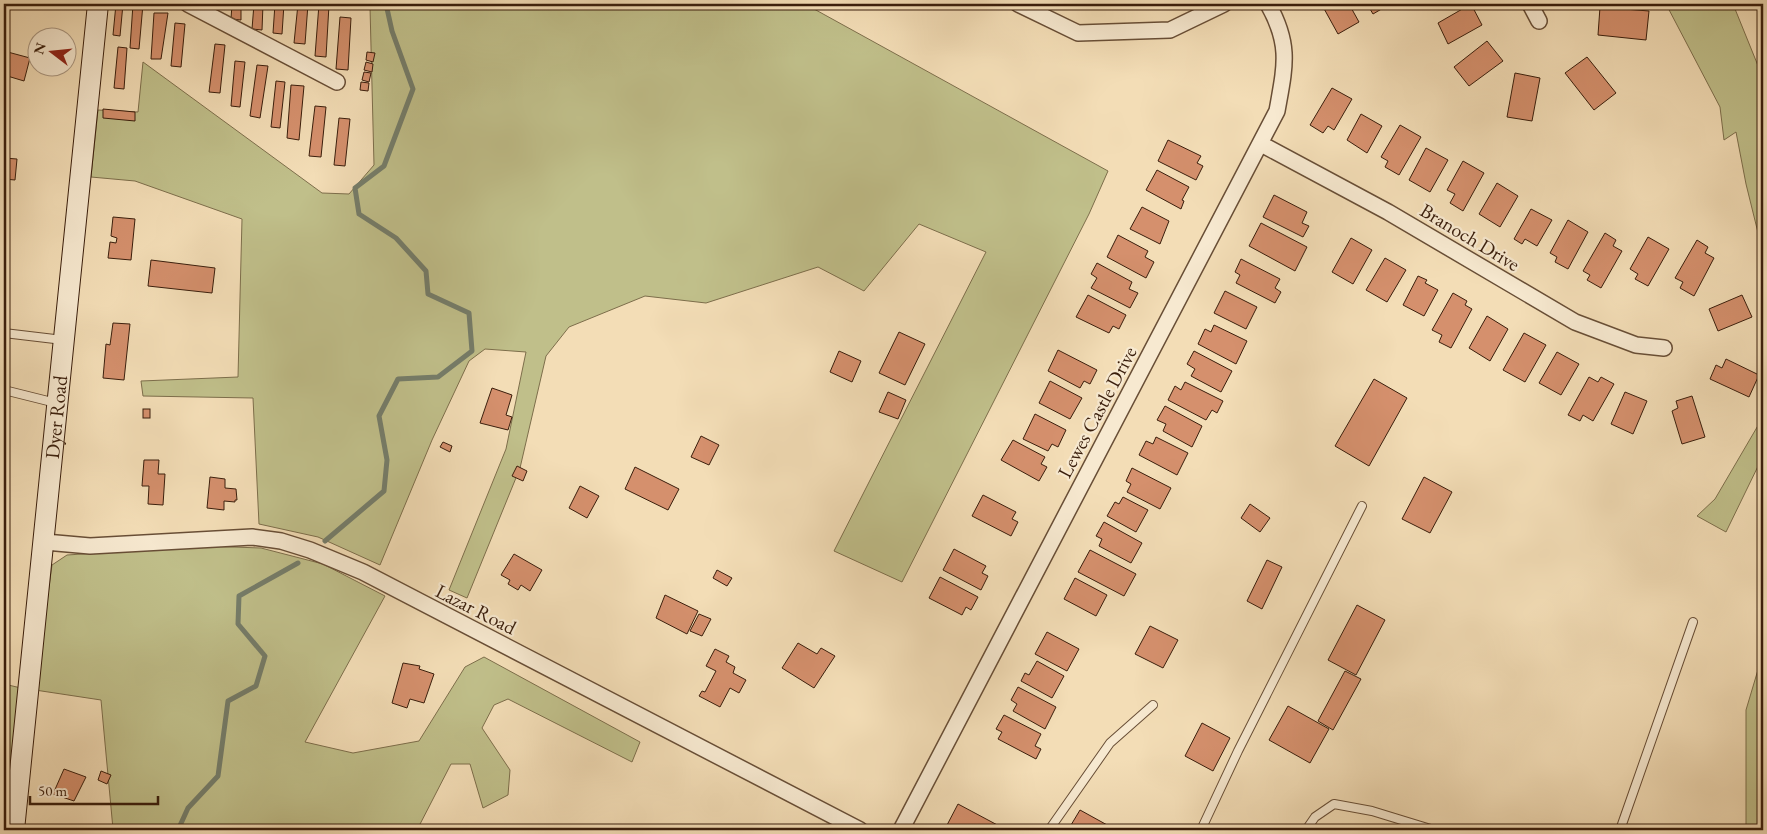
<svg xmlns="http://www.w3.org/2000/svg" width="1767" height="834" font-family="'EB Garamond',serif">
<rect width="100%" height="100%" fill="#f3ddb6"/>
<filter id="stains"><feTurbulence type="fractalNoise" baseFrequency=".004" numOctaves="4"/><feColorMatrix values="0 0 0 0 .2 0 0 0 0 .09 0 0 0 0 .02 0 0 0 .5 -.17"/></filter>
<radialGradient id="worn" r=".72"><stop offset=".6" stop-color="#630" stop-opacity="0"/><stop offset="1" stop-color="#630" stop-opacity=".3"/></radialGradient>
<g fill="#c0bf8a" stroke="#7d6e4b">
<path d="M368,4H805L1108,171L1089,214L902,582L834,551L986,252L919,224L864,291L818,267L706,303L645,296L569,327L546,356L520,468L467,598L449,590L506,449L526,352L485,349L469,361L432,440L380,565L318,537L259,524L253,398L143,396L141,381L238,377L242,219L135,181L91,177L98,110L138,112L143,62L322,193L349,194L374,165L370,7Z"/>
<path d="M1666,4H1733L1763,78V253L1746,184L1736,132L1724,140L1720,107Z"/>
<path d="M1763,417V456L1726,532L1697,516L1715,499Z"/>
<path d="M204,546L261,548L323,564L385,596L305,742L353,753L419,741L465,667L484,657L640,742L632,762L508,699L494,705L482,728L510,770L508,795L483,808L470,764H451L417,830H115L113,829L101,700L35,690L52,565L67,555Z"/>
<path d="M1763,653V830H1746V710Z"/>
<path d="M4,684L21,688L13,762L4,760Z"/>
</g>
<g fill="none" stroke-linecap="round" stroke-linejoin="round">
<g stroke="#757d6a" stroke-width="5">
<path d="M325,541L384,491L387,460L379,416L398,379L438,377L472,351L469,313L428,294L426,271L396,238L359,214L355,188L384,166L413,89L392,31L386,4"/>
<path d="M178,830L188,808L218,776L228,701L256,686L265,656L238,624L239,596L298,563"/>
</g>
</g>
<g fill="#d5906d" stroke="#3a1e0c">
<path d="M116,4H123L120,36L113,35Z"/>
<path d="M133,4H143L139,49L130,48Z"/>
<path d="M232,4H241V20L231,19Z"/>
<path d="M254,4H263L262,30L252,29Z"/>
<path d="M275,4H284L282,34L273,33Z"/>
<path d="M298,4H308L305,44L294,43Z"/>
<path d="M319,4L329,5L326,57L315,56Z"/>
<path d="M1323,4H1349L1359,22L1338,34L1322,5Z"/>
<path d="M1367,4H1390L1373,14Z"/>
<path d="M1471,4L1482,25L1448,44L1438,23Z"/>
<path d="M1600,7L1649,11L1646,40L1598,35Z"/>
<path d="M154,13H168L161,59H151Z"/>
<path d="M340,17L351,18L348,70L336,69Z"/>
<path d="M175,23L185,24L181,67L171,66Z"/>
<path d="M1487,41L1503,61L1469,86L1454,67Z"/>
<path d="M215,44L225,45L220,93L209,92Z"/>
<path d="M118,47L127,48L124,89L114,88Z"/>
<path d="M4,51L30,58L24,81L4,75Z"/>
<path d="M367,52L375,53L373,62L366,60Z"/>
<path d="M1587,57L1616,93L1594,110L1565,73Z"/>
<path d="M235,61L245,62L240,107L231,106Z"/>
<path d="M366,62L373,64L372,72L364,70Z"/>
<path d="M257,65L268,66L260,118L250,116Z"/>
<path d="M364,72L371,73L369,82L362,80Z"/>
<path d="M1515,73L1540,78L1532,121L1507,117Z"/>
<path d="M276,81L285,82L280,128L271,127Z"/>
<path d="M361,82L369,83L368,91L360,90Z"/>
<path d="M291,85L304,86L299,140L287,138Z"/>
<path d="M1332,88L1352,99L1334,130L1328,126L1323,133L1310,125Z"/>
<path d="M315,106L326,107L321,157L309,156Z"/>
<path d="M103,109L135,112V121L103,118Z"/>
<path d="M1361,114L1382,126L1367,153L1347,140Z"/>
<path d="M339,118L350,119L345,166L334,165Z"/>
<path d="M1400,125L1421,137L1399,175L1385,167L1388,161L1381,157Z"/>
<path d="M1168,140L1201,156L1197,163L1203,166L1196,180L1158,161Z"/>
<path d="M1426,148L1448,160L1430,192L1409,180Z"/>
<path d="M4,158L17,159L15,180L4,179V183Z"/>
<path d="M1463,161L1484,173L1463,211L1450,203L1455,194L1447,190Z"/>
<path d="M1157,170L1189,187L1182,200L1184,201L1181,209L1146,190Z"/>
<path d="M1497,183L1518,196L1500,227L1479,214Z"/>
<path d="M1274,195L1307,212L1302,223L1309,226L1303,237L1263,217Z"/>
<path d="M1142,207L1169,221L1160,244L1130,229Z"/>
<path d="M1531,209L1552,220L1537,246L1525,239L1522,244L1514,239Z"/>
<path d="M113,217L135,219L131,260L108,258L110,242L116,243L117,238L111,236Z"/>
<path d="M1568,220L1588,232L1568,269L1555,262L1557,257L1550,253Z"/>
<path d="M1261,223L1307,247L1295,271L1249,246Z"/>
<path d="M1605,233L1616,240L1613,246L1622,251L1601,288L1587,280L1590,275L1583,271Z"/>
<path d="M1118,235L1148,251L1145,257L1154,262L1146,278L1107,257Z"/>
<path d="M1648,237L1669,249L1648,286L1635,279L1638,274L1630,269Z"/>
<path d="M1351,238L1372,250L1353,284L1332,272Z"/>
<path d="M1697,240L1708,247L1705,253L1714,258L1694,296L1680,288L1683,282L1675,278Z"/>
<path d="M1385,258L1406,270L1387,302L1366,290Z"/>
<path d="M1241,259L1280,279L1275,288L1281,292L1275,303L1236,283L1240,275L1235,272Z"/>
<path d="M151,260L215,268L212,293L148,286Z"/>
<path d="M1097,263L1132,282L1129,289L1138,293L1130,308L1091,288L1097,278L1091,274Z"/>
<path d="M1418,276L1427,280L1425,283L1438,290L1424,316L1403,305Z"/>
<path d="M1225,291L1257,307L1246,329L1214,313Z"/>
<path d="M1453,293L1467,301L1465,305L1472,309L1451,348L1439,342L1442,335L1432,330Z"/>
<path d="M1088,295L1126,315L1119,329L1113,326L1109,333L1076,317Z"/>
<path d="M1742,295L1752,317L1718,331L1709,309Z"/>
<path d="M1487,316L1508,329L1490,361L1469,348Z"/>
<path d="M113,323L130,324L124,380L103,378L106,344L110,345Z"/>
<path d="M1214,325L1247,341L1236,364L1198,344L1205,329L1211,332Z"/>
<path d="M899,332L925,344L905,385L879,373Z"/>
<path d="M1524,333L1546,345L1525,382L1503,370Z"/>
<path d="M1058,350L1097,370L1090,384L1084,381L1080,388L1048,371Z"/>
<path d="M839,351L861,361L852,382L830,372Z"/>
<path d="M1194,351L1232,371L1221,392L1191,376L1195,369L1187,364Z"/>
<path d="M1557,352L1579,364L1561,395L1539,383Z"/>
<path d="M1726,359L1759,375L1749,397L1710,379L1716,365L1722,368Z"/>
<path d="M1589,377L1598,382L1601,377L1614,384L1593,421L1583,415L1580,421L1568,415Z"/>
<path d="M1374,379L1407,398L1369,466L1335,446Z"/>
<path d="M1050,381L1082,398L1070,419L1039,403Z"/>
<path d="M1185,382L1223,401L1217,413L1212,410L1206,420L1168,400L1175,386L1181,390Z"/>
<path d="M492,388L512,395L506,415L512,417L508,430L480,423Z"/>
<path d="M888,392L906,400L898,419L879,412Z"/>
<path d="M1625,392L1647,401L1633,434L1611,424Z"/>
<path d="M1692,396L1705,437L1682,444L1672,411L1678,408L1676,401Z"/>
<path d="M1165,406L1202,426L1192,447L1163,431L1166,424L1157,420Z"/>
<rect x="143" y="409" width="7" height="9"/>
<path d="M1035,414L1066,430L1058,447L1052,444L1048,451L1023,439Z"/>
<path d="M701,436L719,445L709,465L691,457Z"/>
<path d="M1156,437L1188,453L1177,475L1139,455L1146,441L1153,444Z"/>
<path d="M1013,440L1045,457L1041,464L1047,467L1039,481L1001,460Z"/>
<path d="M443,442L452,446L450,452L440,447Z"/>
<path d="M144,460H159L158,474H165L163,505L148,504L149,486H142Z"/>
<path d="M517,466L527,471L523,481L512,476Z"/>
<path d="M635,467L679,489L668,510L625,489Z"/>
<path d="M1132,468L1171,488L1160,509L1127,492L1131,484L1126,481Z"/>
<path d="M210,477L225,479V488L236,489L237,500H235V502L224,501V510L207,508Z"/>
<path d="M1424,477L1452,492L1430,533L1402,519Z"/>
<path d="M580,486L599,496L587,518L569,508Z"/>
<path d="M983,495L1016,512L1012,519L1018,522L1011,536L972,516Z"/>
<path d="M1123,497L1148,510L1136,532L1107,516L1115,502L1119,504Z"/>
<path d="M1250,504L1270,518L1260,532L1241,518Z"/>
<path d="M1104,522L1142,543L1131,563L1099,546L1102,539L1096,536Z"/>
<path d="M954,549L986,566L982,573L988,576L981,590L943,570Z"/>
<path d="M1090,550L1136,574L1124,596L1078,572Z"/>
<path d="M514,554L542,570L530,591L521,585L518,590L508,584L510,580L501,575Z"/>
<path d="M1267,560L1282,567L1262,609L1247,601Z"/>
<path d="M717,570L732,578L727,586L713,578Z"/>
<path d="M940,577L978,597L971,610L966,607L962,615L929,598Z"/>
<path d="M1075,578L1107,595L1096,616L1064,599Z"/>
<path d="M665,595L698,611L687,634L656,618Z"/>
<path d="M1357,605L1385,620L1356,675L1328,660Z"/>
<path d="M699,614L711,619L702,636L690,631Z"/>
<path d="M1150,626L1178,640L1163,668L1135,654Z"/>
<path d="M1047,632L1079,649L1067,671L1035,654Z"/>
<path d="M798,643L817,654L821,648L835,656L814,688L782,668Z"/>
<path d="M715,649L729,656L726,662L735,667L733,673L746,680L739,693L730,688L720,707L699,696L702,691L705,692L716,671L706,666Z"/>
<path d="M1037,661L1064,676L1052,698L1021,681L1025,673L1029,675Z"/>
<path d="M403,663L420,666L419,669L434,674L424,703L410,699L407,708L392,703Z"/>
<path d="M1345,671L1361,679L1333,730L1318,721Z"/>
<path d="M1018,687L1056,707L1045,729L1013,711L1017,704L1011,700Z"/>
<path d="M1288,706L1329,729L1310,763L1269,740Z"/>
<path d="M1004,715L1041,734L1035,746L1041,749L1036,759L998,739L1002,732L996,729Z"/>
<path d="M1202,723L1230,738L1213,771L1185,756Z"/>
<path d="M64,769L86,777L74,801L53,794Z"/>
<path d="M101,771L111,775L107,784L98,780Z"/>
<path d="M958,804L1003,828L1002,830H953L946,827Z"/>
<path d="M1080,810L1109,826L1106,830H1068Z"/>
<path d="M1340,825L1350,830H1337Z"/>
<path d="M1227,826L1236,830H1225Z"/>
</g>
<g fill="none" stroke-linecap="round" stroke-linejoin="round">
<g stroke="#684e36" stroke-width="10">
<g id="lane">
<path d="M4,333L63,340"/>
<path d="M4,390L56,403"/>
<path d="M1049,830L1110,743L1153,705"/>
<path d="M1201,830L1238,751L1362,506"/>
<path d="M1306,830L1315,817L1334,804L1372,811L1434,830"/>
<path d="M1620,830L1693,622"/>
</g>
</g>
<g stroke="#684e36" stroke-width="18">
<g id="street">
<path d="M188,4L337,82"/>
<path d="M1018,4L1078,33L1170,30L1224,4"/>
<path d="M1530,4L1539,21"/>
<path d="M1261,144L1388,212L1575,322L1636,345L1664,348"/>
<path d="M45,542L90,546L252,537L281,541L310,550L363,572L860,830"/>
<path d="M901,830L1277,111C1285,66 1291,45 1268,4"/>
</g>
</g>
<g stroke="#3a1e0c" stroke-width="22">
<g id="secondary">
<path id="s1" d="M14,830L98,4"/>
</g>
</g>
<use href="#lane" stroke="#f7e9d0" stroke-width="8"/>
<use href="#street" stroke="#f7e9d0" stroke-width="15"/>
<use href="#secondary" stroke="#f7e9d0" stroke-width="20"/>
</g>
<g text-anchor="middle" stroke-width="4.5" stroke-linejoin="round" paint-order="stroke">
<g font-size="20" fill="#3a1e0c" stroke="#f7e9d0">
<text transform="translate(1470 237) rotate(31)" y="7">Branoch Drive</text>
<text transform="translate(1097 412) rotate(-62)" y="7">Lewes Castle Drive</text>
<text dy="7" stroke="none"><textPath href="#s1" startOffset="415">Dyer Road</textPath></text>
<text transform="translate(476 609) rotate(27)" y="7">Lazar Road</text>
</g>
</g>
<rect width="1767" height="834" fill="none" stroke="#f3ddb6" stroke-width="20"/>
<rect x="5" y="5" width="1757" height="824" fill="none" stroke="#3a1e0c" stroke-width="2.5"/>
<rect x="10" y="10" width="1747" height="814" fill="none" stroke="#3a1e0c"/>
<g transform="translate(52 52) rotate(286)"><circle r="24" fill="#f7e9d0" stroke="#ab9882"/>
<path d="M0-4L9 19L0 12L-9 19Z" fill="#8f2418"/>
<text y="-8" font-size="14" font-weight="bold" text-anchor="middle" fill="#3a1e0c">N</text>
</g>
<path d="M30 796v8h128v-8" fill="none" stroke="#3a1e0c" stroke-width="2.5"/>
<text x="38" y="796" font-size="15" fill="#3a1e0c" stroke="#f7e9d0" stroke-width="4" paint-order="stroke">50 m</text>
<rect width="100%" height="100%" filter="url(#stains)"/>
<rect width="100%" height="100%" fill="url(#worn)"/>
</svg>
